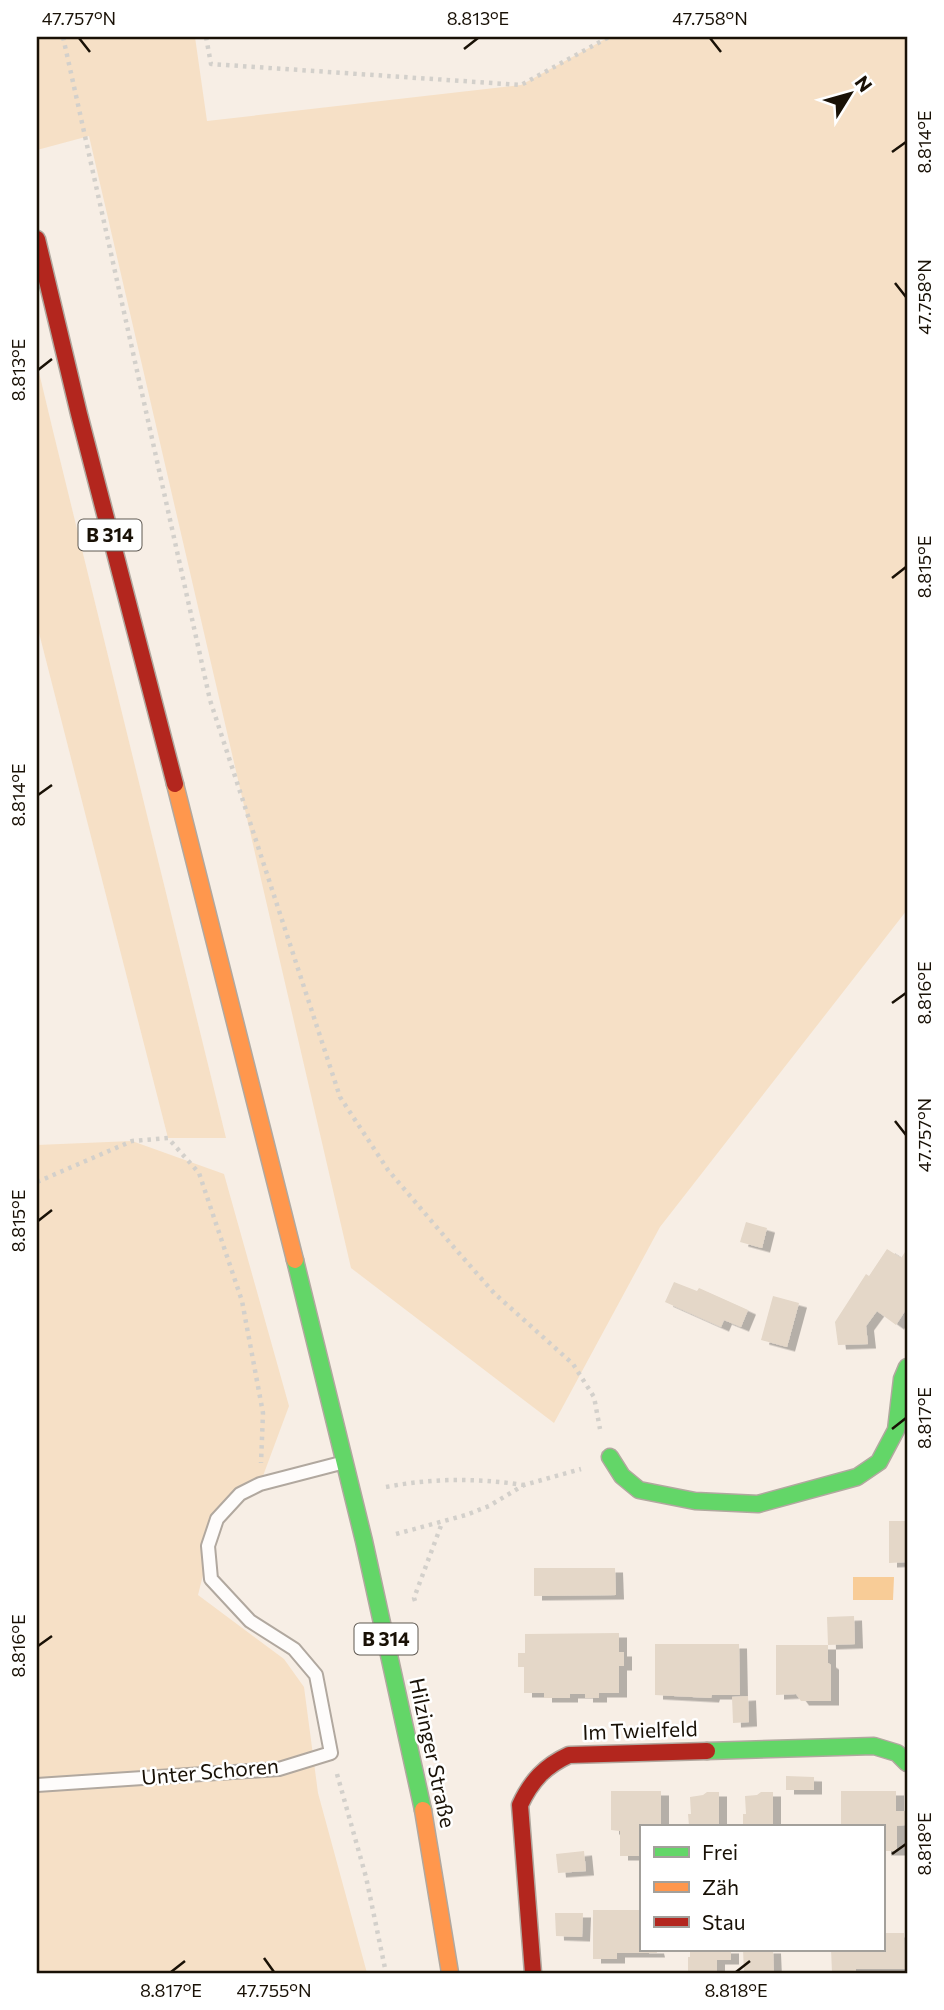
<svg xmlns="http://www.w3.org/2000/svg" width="944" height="2010" font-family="Commissioner,sans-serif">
<defs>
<filter id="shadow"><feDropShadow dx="8" dy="4.5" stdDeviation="0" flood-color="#0004"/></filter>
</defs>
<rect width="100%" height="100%" fill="#f7eee5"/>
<g fill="#f6e0c6">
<path d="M37,37H195L207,121L521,85L609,37H907V910L660,1227L554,1423L351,1268L89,136L37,150Z"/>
<path d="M37,364L53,431L226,1138H168L37,625Z"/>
<path d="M132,1141L224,1174L289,1406L260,1484L217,1519L198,1595L284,1659L304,1687L318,1793L367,1973H37V1145Z"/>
</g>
<path fill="#f8cc97" d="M853,1577H894L893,1600H853Z"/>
<g fill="#e4d7c8" filter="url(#shadow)">
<path d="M746,1222L767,1228L762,1248L740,1242Z"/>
<path d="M887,1249L901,1258L907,1249V1308L896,1325L877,1311L866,1326L868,1344L838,1345L835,1322L866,1274L869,1276Z"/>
<path d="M674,1282L697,1291L699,1288L748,1310L741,1327L724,1320L721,1327L665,1302Z"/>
<path d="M773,1296L799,1303L787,1347L761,1340Z"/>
<path d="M889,1521H907V1562L889,1563Z"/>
<path d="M534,1568H615L616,1595L534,1596Z"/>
<path d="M854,1616L855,1644L828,1645L827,1617Z"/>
<path d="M619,1633V1652H624V1666H619V1693H599V1698H585V1694H570V1698H544V1693H524V1667H518V1653H525V1634Z"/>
<path d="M655,1644H739L740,1695H712L711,1698L655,1695Z"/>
<path d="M776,1645H828V1663L831,1665V1701H801L796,1694L776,1695Z"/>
<path d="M748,1696L749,1722L733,1723L732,1697Z"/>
<path d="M786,1776L814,1777V1790H786Z"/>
<path d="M611,1791H661V1826H641V1856H620V1831L611,1830Z"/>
<path d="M841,1791H896V1811H905V1825L897,1826V1851H883V1826H841Z"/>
<path d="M707,1792H719V1826H689L688,1814H691L690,1797L703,1795Z"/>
<path d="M761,1792H773V1826H743V1814H746L745,1796L757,1795Z"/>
<path d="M584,1851L586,1871L558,1873L556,1854Z"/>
<path d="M593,1910H641V1949H656L657,1953H617V1959H593Z"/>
<path d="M555,1913H583L582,1937L556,1936Z"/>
<path d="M883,1933H904L905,1969H856V1973H832L831,1949H883Z"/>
<path d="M690,1949H731V1960H717V1973H690V1971H688V1957H690Z"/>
<path d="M743,1949H773L774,1973H744Z"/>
</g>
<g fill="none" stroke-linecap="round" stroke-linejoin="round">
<g stroke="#b1a89f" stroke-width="16">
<path id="lane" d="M37,1785L279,1769L331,1753L316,1675L294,1649L250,1621L211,1579L208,1546L217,1519L240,1494L260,1484L341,1463"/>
</g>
<g stroke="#b1a89f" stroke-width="19">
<g id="fast">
<path d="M295,1260L364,1541L423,1810"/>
<path d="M610,1457L622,1476L639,1490L695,1501L758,1504L857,1477L879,1462L896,1430L902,1379L907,1367"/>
<path d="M707,1751L874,1746L897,1753L907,1763"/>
</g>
</g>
<g stroke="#b1a89f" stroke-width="19">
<g id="slow">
<path d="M175,784L295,1260"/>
<path d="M423,1810L450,1973"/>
</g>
</g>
<g stroke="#b1a89f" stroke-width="19">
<g id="jam">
<path d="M37,239L79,414L175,784"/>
<path d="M533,1973L520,1805C531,1781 545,1766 569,1755L707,1751"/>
</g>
</g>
<g stroke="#d3d0cb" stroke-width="4.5" stroke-dasharray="3.5 5" stroke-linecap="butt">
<path d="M63,37L210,700L340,1097L388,1170L451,1244L494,1293L573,1364L594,1397L600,1429"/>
<path d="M206,37L211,64L521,85L609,37"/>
<path d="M37,1182L132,1141L168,1138L199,1173L242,1301L263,1413L261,1463"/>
<path d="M386,1487C433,1478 476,1478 524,1485"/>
<path d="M396,1534L466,1515L489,1506L524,1485L581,1469"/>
<path d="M415,1601L414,1598L442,1523"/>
<path d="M337,1774L366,1877L386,1973"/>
</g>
<use href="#lane" stroke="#fefcfb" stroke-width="12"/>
<use href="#fast" stroke="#63d668" stroke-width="16"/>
<use href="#slow" stroke="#ff974d" stroke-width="16"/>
<use href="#jam" stroke="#b3261e" stroke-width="16"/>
</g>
<path fill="none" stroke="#191106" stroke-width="2.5" d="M79,38L90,52M710,38L721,52M464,49L478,38M892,152L906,142M895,283L906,297M38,370L52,359M892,578L906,567M38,795L52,785M892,1003L906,993M895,1121L906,1135M38,1221L52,1210M892,1429L906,1418M38,1646L52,1636M892,1854L906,1844M264,1958L274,1972M171,1972L185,1961M736,1972L750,1961"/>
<g text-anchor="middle" stroke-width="5" stroke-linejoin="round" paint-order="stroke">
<g fill="#fff" stroke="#5e5851" stroke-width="2">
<rect x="78.5" y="519.5" width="63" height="31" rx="5"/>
<rect x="354.5" y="1623.5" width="63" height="31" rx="5"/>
</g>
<g font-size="19" font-weight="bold" fill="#191106">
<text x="110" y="542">B 314</text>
<text x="386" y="1646">B 314</text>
</g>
<g font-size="21" fill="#191106" stroke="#fff">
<text transform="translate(640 1731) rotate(-2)" y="7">Im Twielfeld</text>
<text transform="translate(432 1753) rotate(78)" y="7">Hilzinger Straße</text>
<text transform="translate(210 1772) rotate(-5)" y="7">Unter Schoren</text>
</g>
</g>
<rect width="944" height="2010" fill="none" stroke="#ffffff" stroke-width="77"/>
<rect x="640" y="1825" width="245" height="126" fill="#ffffff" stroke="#a3a09b" stroke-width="2"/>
<rect x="654" y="1847" width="35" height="10" fill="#63d668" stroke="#a3a09b" stroke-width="2"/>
<text x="702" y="1860" font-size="21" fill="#191106">Frei</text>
<rect x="654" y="1882" width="35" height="10" fill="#ff974d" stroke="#a3a09b" stroke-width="2"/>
<text x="702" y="1895" font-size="21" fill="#191106">Zäh</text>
<rect x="654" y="1917" width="35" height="10" fill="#b3261e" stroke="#a3a09b" stroke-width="2"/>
<text x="702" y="1930" font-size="21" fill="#191106">Stau</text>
<g transform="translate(850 94) rotate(53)" stroke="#ffffff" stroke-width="5" paint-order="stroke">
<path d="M0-5L12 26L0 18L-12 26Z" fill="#191106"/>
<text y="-10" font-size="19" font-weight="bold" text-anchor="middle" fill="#191106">N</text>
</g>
<rect x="38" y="38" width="868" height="1934" fill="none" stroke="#191106" stroke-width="2.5"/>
<g font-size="18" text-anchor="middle" fill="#191106">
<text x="79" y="25">47.757°N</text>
<text x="478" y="25">8.813°E</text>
<text x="710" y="25">47.758°N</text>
<text transform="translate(925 142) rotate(-90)" y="6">8.814°E</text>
<text transform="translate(925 297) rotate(-90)" y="6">47.758°N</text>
<text transform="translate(19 370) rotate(-90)" y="6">8.813°E</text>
<text transform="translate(925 567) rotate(-90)" y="6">8.815°E</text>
<text transform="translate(19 795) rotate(-90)" y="6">8.814°E</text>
<text transform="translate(925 993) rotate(-90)" y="6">8.816°E</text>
<text transform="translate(925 1135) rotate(-90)" y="6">47.757°N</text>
<text transform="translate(19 1221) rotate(-90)" y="6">8.815°E</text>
<text transform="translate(925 1418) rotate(-90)" y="6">8.817°E</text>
<text transform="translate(19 1646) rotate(-90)" y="6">8.816°E</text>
<text transform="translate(925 1844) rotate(-90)" y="6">8.818°E</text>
<text x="171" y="1997">8.817°E</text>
<text x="274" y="1997">47.755°N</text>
<text x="736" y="1997">8.818°E</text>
</g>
</svg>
